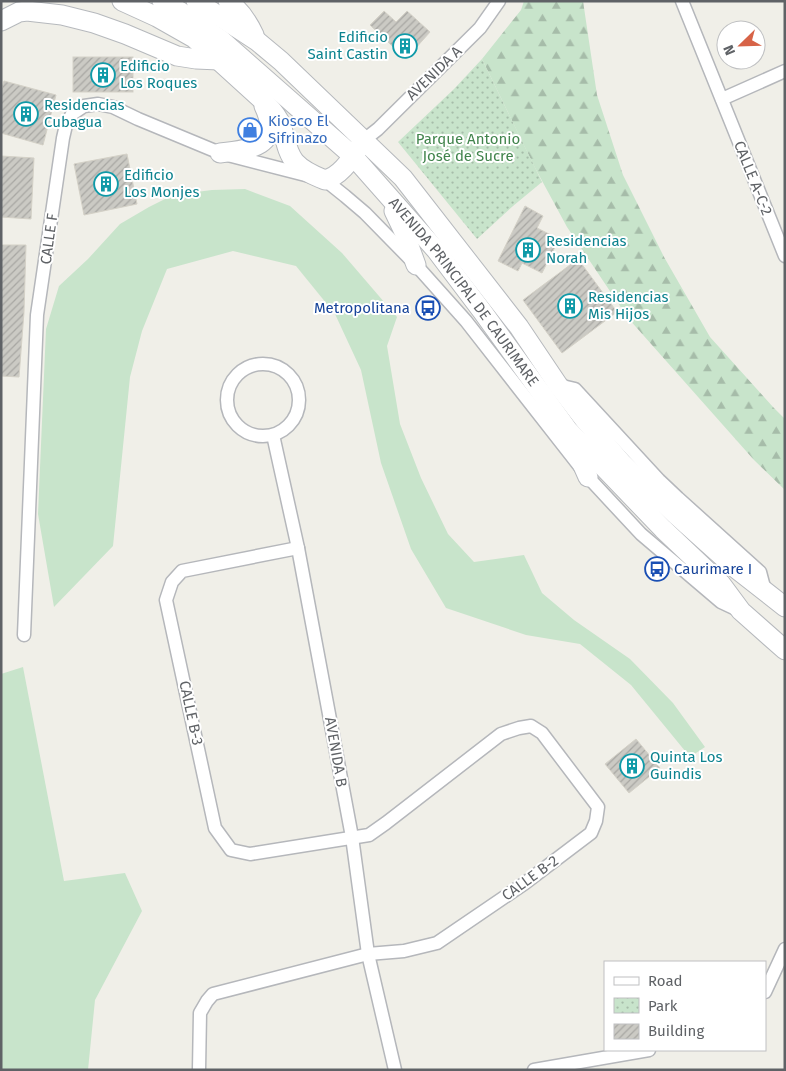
<svg xmlns="http://www.w3.org/2000/svg" width="786" height="1071" font-family="'Fira Sans',sans-serif">
<defs>
<pattern id="forest-firs" width="22" height="20" patternUnits="userSpaceOnUse" patternTransform="scale(1.25)"><rect width="22" height="20" fill="#c8e4cb"/><path d="M5 1l3.5 6h-7zM16 11l3.5 6h-7z" fill="#a6bca9"/></pattern>
<pattern id="park-dots" width="8" height="8" patternUnits="userSpaceOnUse" patternTransform="scale(1.25)"><rect width="8" height="8" fill="#c8e4cb"/><path d="M2 2h.1M6 6h.1" fill="none" stroke="#a6bca9" stroke-width="1.8" stroke-linecap="round"/></pattern>
<pattern id="building-hatch" width="6" height="6" patternUnits="userSpaceOnUse" patternTransform="scale(1.25)"><rect width="6" height="6" fill="#cbcac4"/><path d="M-1 1l2-2M0 6l6-6M5 7l2-2" fill="none" stroke="#a8a7a3"/></pattern>
</defs>
<rect width="100%" height="100%" fill="#f0efe8"/>
<g fill="#c8e4cb">
<path d="M245,189L290,206L342,253L397,317L387,346L400,424L421,478L448,534L474,562L524,555L542,593L574,620L630,659L673,703L705,747L690,757L631,685L580,644L526,635L446,608L411,549L381,463L361,370L335,314L296,266L233,251L167,269L142,331L130,377L113,546L54,607L38,514L46,329L59,286L88,259L120,224L149,207L173,195L212,190Z"/>
<path d="M23,667L64,881L125,873L142,911L95,1000L88,1070H1V674Z"/>
</g>
<path fill="url(#forest-firs)" d="M524,1H583L597,95L623,175L664,257L710,337L773,407L785,419V490L754,460L628,318L567,227L534,166L482,59L521,10Z"/>
<path fill="url(#park-dots)" d="M482,59L542,182L513,206L477,239L398,142L454,89Z"/>
<g fill="url(#building-hatch)" stroke="#d4d1c7">
<path d="M384,11L396,22L407,11L430,32L406,59L370,25Z"/>
<rect x="73" y="57" width="60" height="35"/>
<path d="M4,81L56,95L43,145L1,133V92Z"/>
<path d="M127,154L137,204L84,215L74,164Z"/>
<path d="M1,156L34,158L31,219L1,217Z"/>
<path d="M525,206L543,216L537,228L559,239L542,273L522,263L518,271L498,261Z"/>
<path d="M1,245H26L24,312L19,377L1,376Z"/>
<path d="M578,259L617,312L562,353L523,300Z"/>
<path d="M636,739L660,768L629,793L605,764Z"/>
</g>
<g fill="none" stroke-linecap="round" stroke-linejoin="round">
<g stroke="#b5b7bb" stroke-width="15">
<g id="minor">
<path d="M682,1L785,256"/>
<path d="M722,99L785,71"/>
<path d="M364,140L378,129L480,28L499,1"/>
<circle cx="263" cy="400" r="36"/>
<path d="M558,385L575,389L659,480L678,498L760,572L765,591"/>
<path d="M273,435L298,548L352,837L368,954L395,1070"/>
<path d="M24,635L37,315L63,138L66,125L72,114L84,106L98,104L113,107L138,119L220,153L325,180L345,196L365,213L416,265L466,321L588,477L641,534L721,602L738,610"/>
<path d="M765,992L785,949"/>
<path d="M199,1070L200,1013L207,1001L213,994L368,954L404,951L437,943L525,883L591,833L596,821L598,807L542,733L531,726L519,728L501,734L386,823L369,835L250,854L231,850L215,828L166,600L172,582L182,571L298,548"/>
<path d="M534,1070L649,1050"/>
</g>
</g>
<g stroke="#b6b9bd" stroke-width="21">
<g id="secondary">
<path d="M122,1L157,17L194,38L260,98C268,105 275,113 280,122C285,135 286,152 295,162C303,171 315,176 325,180C341,176 351,159 360,146"/>
<path id="s1" d="M162,1L181,12L220,39L353,156L436,250L482,311L568,430L663,529L721,584L741,611L785,650"/>
<path d="M196,1L257,41L281,61L403,178L519,327L558,385L584,419L621,462L675,514L734,567L785,607"/>
<path d="M228,1C240,10 248,22 254,35"/>
<path d="M1,21L19,12L27,11L62,15L94,23L125,34L177,56L196,59L219,60"/>
<path d="M220,153C250,150 283,146 264,106"/>
<path d="M394,211L404,232L416,265"/>
<path d="M573,443L588,477"/>
</g>
</g>
<use href="#minor" stroke="#fff" stroke-width="12"/>
<use href="#secondary" stroke="#fff" stroke-width="19"/>
</g>
<defs>
<g id="building-ring" transform="scale(1.25)"><circle r="9.5" fill="#fff" stroke="#0f9aa8" stroke-width="1.5"/><path d="M-4-6H4V6H1V3H-1V6H-4ZM-2.5-4.3h1.7v1.8h-1.7ZM.8-4.3h1.7v1.8H.8ZM-2.5-1h1.7V.8h-1.7ZM.8-1h1.7V.8H.8Z" fill="#0f9aa8"/></g>
<g id="shop-ring" transform="scale(1.25)"><circle r="9.5" fill="#fff" stroke="#3f7fe0" stroke-width="1.5"/><path d="M-5-2.5h2.3a2.7 3.5 0 0 1 5.4 0H5L5.5 6h-11ZM-1.5-2.5h3a1.5 2.3 0 0 0-3 0Z" fill="#3f7fe0"/></g>
<g id="bus-ring" transform="scale(1.25)"><circle r="9.5" fill="#fff" stroke="#1a4fb4" stroke-width="1.5"/><path d="M-5-6H5V4H4V6H2V4H-2V6H-4V4H-5ZM-3.5-4V0h7V-4ZM-3.5 1.2v1.5H-2V1.2ZM2 1.2v1.5H3.5V1.2Z" fill="#1a4fb4"/></g>
</defs>
<g fill-rule="evenodd">
<use href="#building-ring" x="405" y="46"/>
<use href="#building-ring" x="103" y="75"/>
<use href="#building-ring" x="26" y="114"/>
<use href="#shop-ring" x="250" y="130"/>
<use href="#building-ring" x="106" y="184"/>
<use href="#building-ring" x="528" y="250"/>
<use href="#building-ring" x="570" y="306"/>
<use href="#bus-ring" x="428" y="308"/>
<use href="#bus-ring" x="657" y="569"/>
<use href="#building-ring" x="632" y="766"/>
</g>
<g text-anchor="middle" stroke-width="4" stroke-linejoin="round" paint-order="stroke">
<g font-size="15" fill="#0d838f" stroke="#fff" text-anchor="start">
<text x="388" y="42" text-anchor="end">Edificio<tspan x="388" dy="17">Saint Castin</tspan></text>
<text x="120" y="71">Edificio<tspan x="120" dy="17">Los Roques</tspan></text>
<text x="44" y="110">Residencias<tspan x="44" dy="17">Cubagua</tspan></text>
<text x="124" y="180">Edificio<tspan x="124" dy="17">Los Monjes</tspan></text>
<text x="546" y="246">Residencias<tspan x="546" dy="17">Norah</tspan></text>
<text x="588" y="302">Residencias<tspan x="588" dy="17">Mis Hijos</tspan></text>
<text x="650" y="762">Quinta Los<tspan x="650" dy="17">Guindis</tspan></text>
</g>
<g font-size="15" fill="#5f6266" stroke="#fff">
<text transform="translate(434 73) rotate(-44)" y="5">AVENIDA A</text>
<text transform="translate(753 178) rotate(68)" y="5">CALLE A-C-2</text>
<text transform="translate(49 239) rotate(-82)" y="5">CALLE F</text>
<text dy="5" stroke="none"><textPath href="#s1" startOffset="422">AVENIDA PRINCIPAL DE CAURIMARE</textPath></text>
<text transform="translate(191 713) rotate(78)" y="5">CALLE B-3</text>
<text transform="translate(336 752) rotate(80)" y="5">AVENIDA B</text>
<text transform="translate(530 878) rotate(-36)" y="5">CALLE B-2</text>
</g>
<g font-size="15" fill="#366cbe" stroke="#fff" text-anchor="start">
<text x="268" y="126">Kiosco El<tspan x="268" dy="17">Sifrinazo</tspan></text>
</g>
<g font-size="15" fill="#41844c" stroke="#fff">
<text x="468" y="144">Parque Antonio<tspan x="468" dy="17">José de Sucre</tspan></text>
</g>
<g font-size="15" fill="#164399" stroke="#fff" text-anchor="end">
<text x="410" y="313">Metropolitana</text>
<text x="674" y="574" text-anchor="start">Caurimare I</text>
</g>
</g>
<rect width="786" height="1071" fill="none" stroke="#5f6266" stroke-width="5"/>
<rect x="604" y="961" width="162" height="90" fill="#ffffff" stroke="#bfc0c2"/>
<rect x="614" y="977" width="25" height="8" fill="#ffffff" stroke="#bfc0c2"/>
<text x="648" y="986" font-size="15" fill="#5f6266">Road</text>
<rect x="614" y="998" width="25" height="15" fill="url(#park-dots)" stroke="#bfc0c2"/>
<text x="648" y="1011" font-size="15" fill="#5f6266">Park</text>
<rect x="614" y="1024" width="25" height="15" fill="url(#building-hatch)" stroke="#bfc0c2"/>
<text x="648" y="1036" font-size="15" fill="#5f6266">Building</text>
<g transform="translate(741 45) rotate(247)"><circle r="24" fill="#ffffff" stroke="#bfc0c2"/>
<path d="M0-4L9 19L0 12L-9 19Z" fill="#d76347"/>
<text y="-8" font-size="14" font-weight="bold" text-anchor="middle" fill="#5f6266">N</text>
</g>
</svg>
